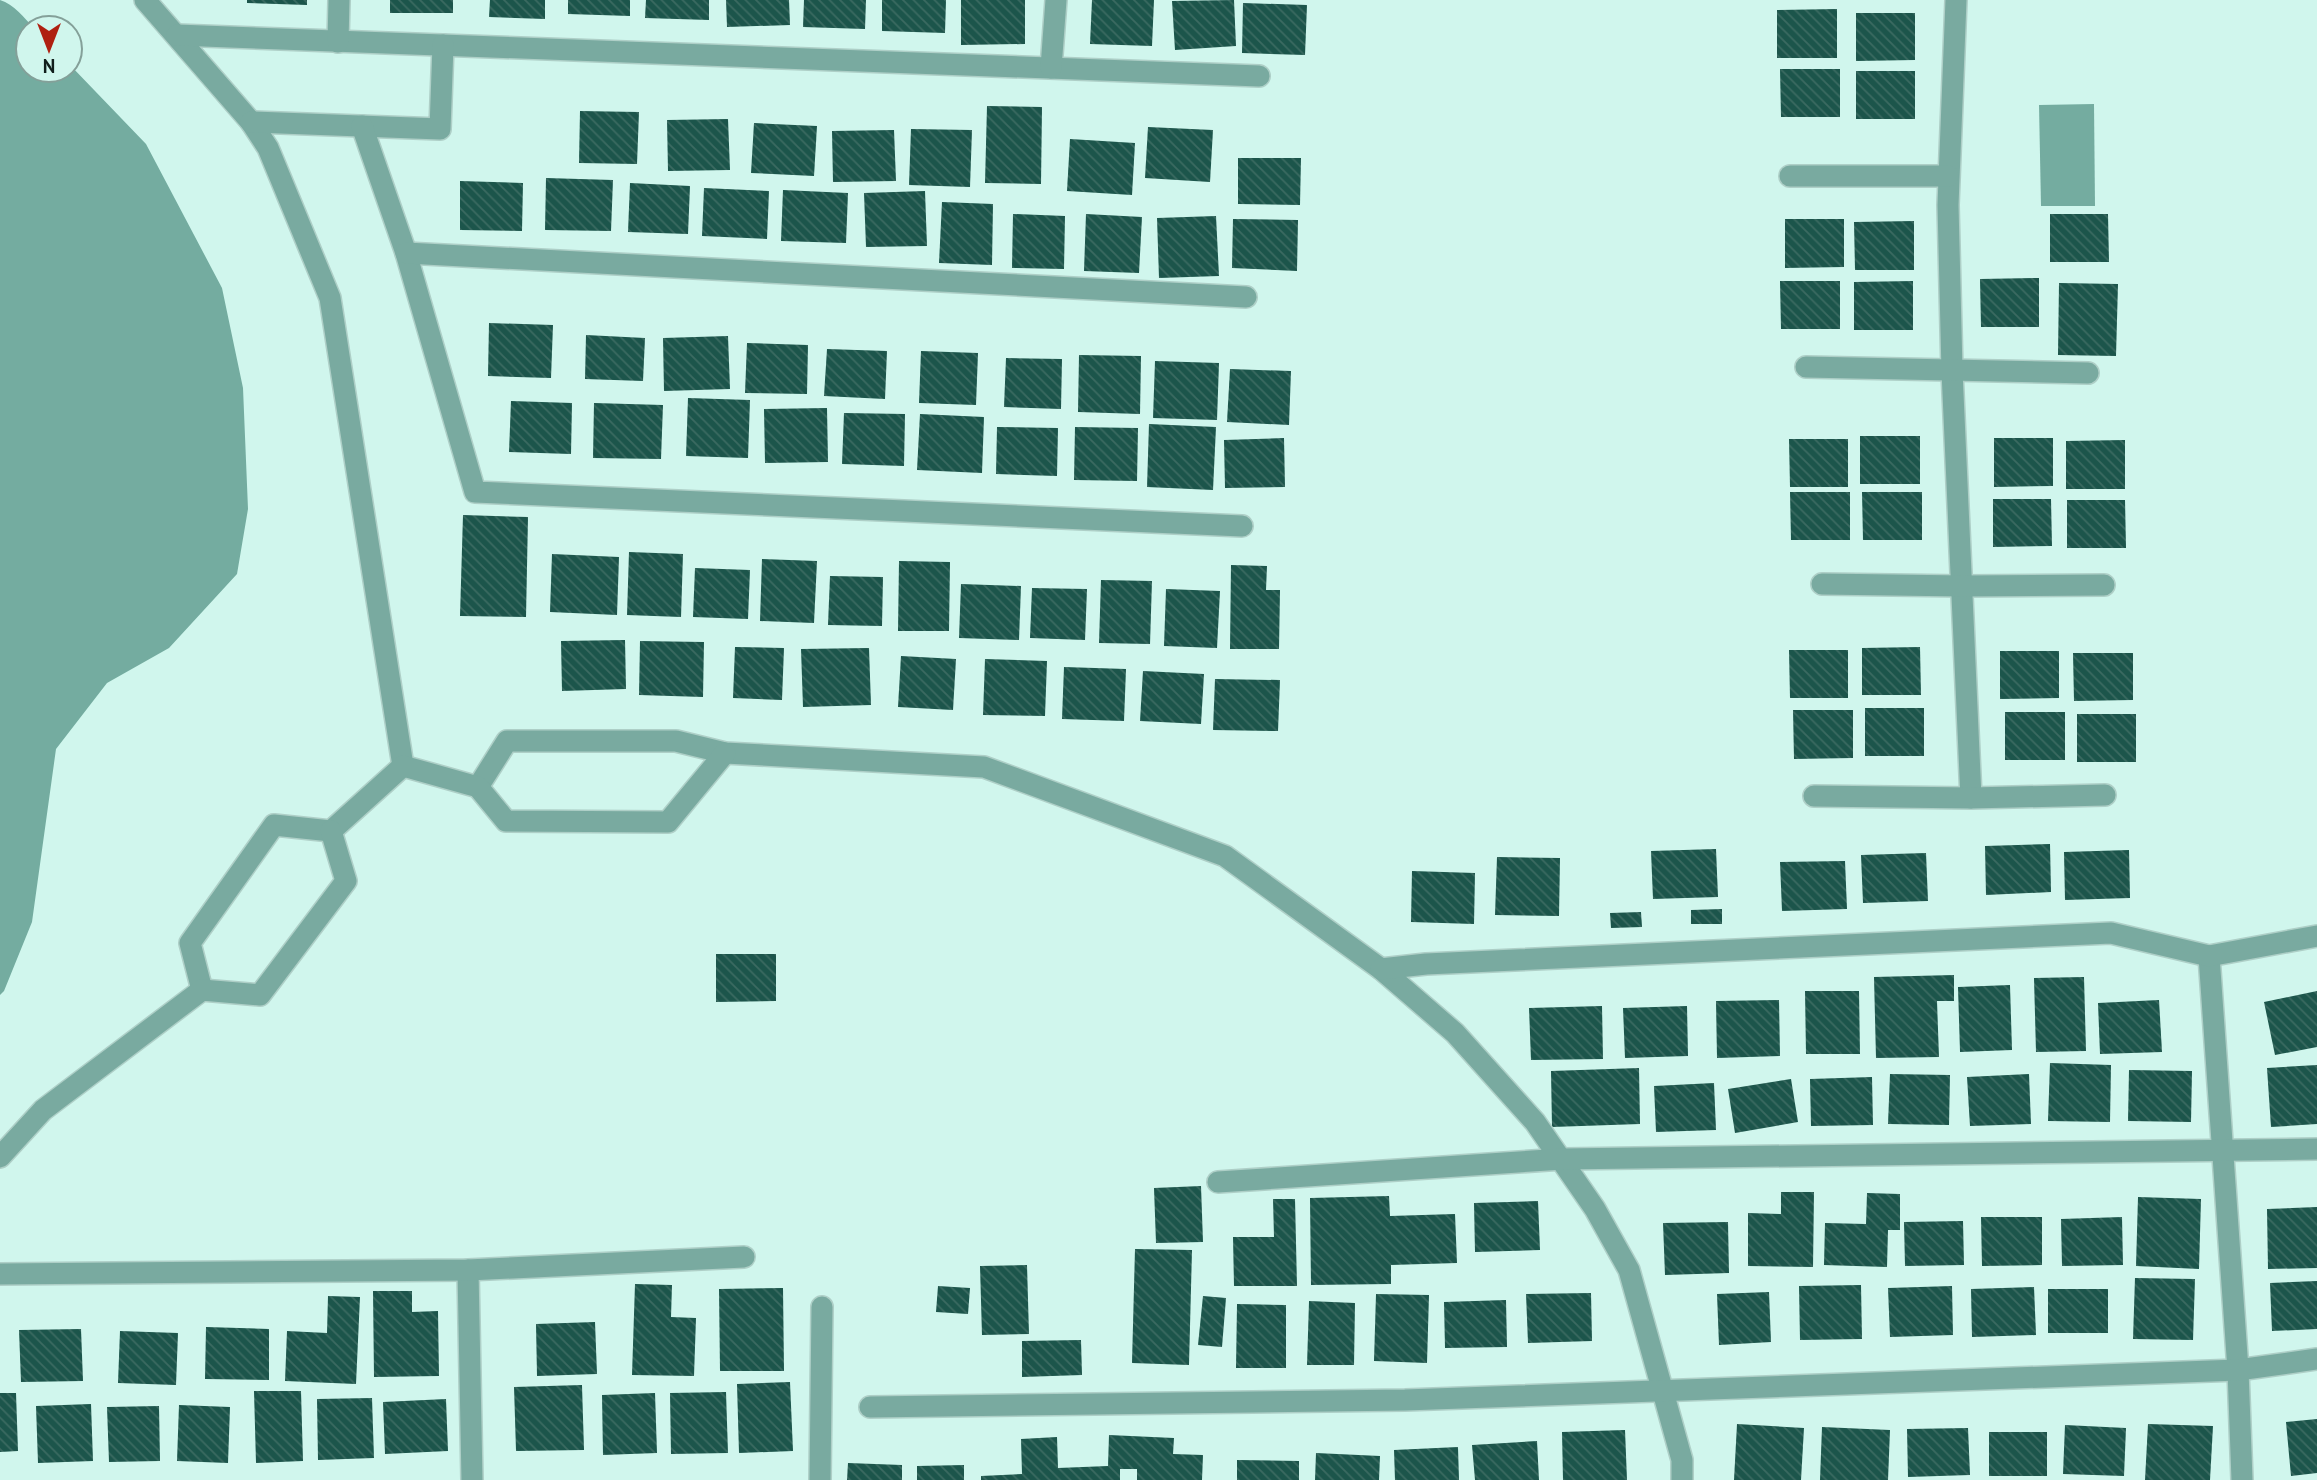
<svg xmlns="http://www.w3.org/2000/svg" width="2317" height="1480" font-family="'PT Sans',sans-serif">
<defs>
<pattern id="building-back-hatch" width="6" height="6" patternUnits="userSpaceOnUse" patternTransform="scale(1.75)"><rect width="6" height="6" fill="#1c554b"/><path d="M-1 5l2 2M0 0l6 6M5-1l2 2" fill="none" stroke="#3b6a61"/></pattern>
</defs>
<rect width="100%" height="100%" fill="#d0f6ed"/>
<g fill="#74aca0">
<path d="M0,0C14,4 24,18 34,28H28V70H70V65L146,144L222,288L243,388L248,509L237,574L169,648L107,683L56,749L32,922L4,991L0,995Z"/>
<path d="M2094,104L2095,206H2041L2039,105Z"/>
</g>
<g fill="url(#building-back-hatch)">
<path d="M247,0H307V5L247,3Z"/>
<rect x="390" y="0" width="63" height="13"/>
<path d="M490,0H545V19L489,17Z"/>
<path d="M568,0H630V16L568,14Z"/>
<path d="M646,0H709V20L645,18Z"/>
<path d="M726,0H789L790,25L727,27Z"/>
<path d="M804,0H866L865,29L803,27Z"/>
<path d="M882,0H946L945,33L882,31Z"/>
<path d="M961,0H1025V44L961,45Z"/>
<path d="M1092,0H1154L1152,46L1090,44Z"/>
<path d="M1234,0L1236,46L1175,50L1172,1Z"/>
<path d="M1243,3L1307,5L1305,55L1242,53Z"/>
<path d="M1837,9V58H1777V10Z"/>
<path d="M1856,13H1915V60L1856,61Z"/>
<path d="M1780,69H1840V117H1781Z"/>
<rect x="1856" y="71" width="59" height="48"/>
<path d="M987,106L1042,107L1041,184L985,183Z"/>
<path d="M580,111L639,112L637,164L579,163Z"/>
<path d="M728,119L730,170L668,171L667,120Z"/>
<path d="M754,123L817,126L814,176L751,173Z"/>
<path d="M1148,127L1213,130L1210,182L1145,178Z"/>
<path d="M911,129L972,130L970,187L909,185Z"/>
<path d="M894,130L896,181L833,182L832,131Z"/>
<path d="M1070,139L1135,143L1132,195L1067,191Z"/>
<path d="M1238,158H1301L1300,205L1238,204Z"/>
<path d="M546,178L613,180L611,231L545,230Z"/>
<path d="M460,181L523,183L522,231L460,230Z"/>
<path d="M630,183L690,186L688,234L628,232Z"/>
<path d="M704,188L769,191L767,239L702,236Z"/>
<path d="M783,190L848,193L846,243L781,241Z"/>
<path d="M925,191L927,246L866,247L864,193Z"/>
<path d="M942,202L993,204L992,265L939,263Z"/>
<path d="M1013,214L1065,216L1064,269L1012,268Z"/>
<path d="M1086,214L1142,217L1139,273L1084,271Z"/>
<path d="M2050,214H2108L2109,262H2050Z"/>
<path d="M1216,216L1219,276L1159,278L1157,218Z"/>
<path d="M1233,219L1298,220L1297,271L1232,268Z"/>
<path d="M1785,219H1844V267L1785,268Z"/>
<path d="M1914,221V270H1855L1854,222Z"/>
<path d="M2039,278V327H1981L1980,279Z"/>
<path d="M1780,281H1840V329H1781Z"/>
<path d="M1913,281V330H1854V282Z"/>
<path d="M2059,283L2118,284L2116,356L2058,355Z"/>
<path d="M489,323L553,325L551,378L488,376Z"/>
<path d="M586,335L645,338L643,381L585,379Z"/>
<path d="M728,336L730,389L664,391L663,338Z"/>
<path d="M747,343L808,345L807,394L745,393Z"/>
<path d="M827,349L887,351L885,399L824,396Z"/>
<path d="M921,351L978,353L976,405L919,403Z"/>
<path d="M1079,355L1141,356L1140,414L1078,412Z"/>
<path d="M1006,358L1062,359L1061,409L1004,407Z"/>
<path d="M1155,361L1219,363L1217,420L1153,418Z"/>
<path d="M1230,369L1291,371L1289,425L1227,422Z"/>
<path d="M688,398L750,400L748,458L686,456Z"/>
<path d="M511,401L572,403L571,454L509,452Z"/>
<path d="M594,403L663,405L661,459L593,458Z"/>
<path d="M827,408L828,462L765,463L764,409Z"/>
<path d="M844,413L905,414L904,466L842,464Z"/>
<path d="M920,414L984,417L982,473L917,470Z"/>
<path d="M1149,424L1216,427L1213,490L1147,487Z"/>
<path d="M997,427L1058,428L1057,476L996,474Z"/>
<path d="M1075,427L1138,428L1137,481L1074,480Z"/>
<rect x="1860" y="436" width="60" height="48"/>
<path d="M1284,438L1285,487L1225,488L1224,440Z"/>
<path d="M1994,438H2053V486L1994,487Z"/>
<path d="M1789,439H1848V487H1790Z"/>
<path d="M2125,440V489H2066V441Z"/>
<path d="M1790,492H1850V540H1791Z"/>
<path d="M1862,492H1922V540H1863Z"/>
<path d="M1993,499H2051L2052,546L1993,547Z"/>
<path d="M2067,500H2125L2126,548H2067Z"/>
<path d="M463,515L528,517L526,617L460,616Z"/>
<path d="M629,552L683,554L681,617L627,615Z"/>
<path d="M552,554L619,557L617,615L550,612Z"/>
<path d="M762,559L817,561L814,623L760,621Z"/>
<path d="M899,561L950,562L949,631H898Z"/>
<path d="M1231,565L1267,566L1266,590H1280L1279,649H1230Z"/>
<path d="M695,568L750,570L748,619L693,617Z"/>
<path d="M830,576L883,577L882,626L828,625Z"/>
<path d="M1101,580L1152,581L1150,644L1099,643Z"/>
<path d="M961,584L1021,586L1019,640L959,638Z"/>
<path d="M1032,588L1087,589L1085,640L1030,638Z"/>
<path d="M1166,589L1220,591L1217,648L1164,646Z"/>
<path d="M625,640L626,689L562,691L561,641Z"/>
<path d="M640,641L704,642L703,697L639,695Z"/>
<path d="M735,647L784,648L782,700L733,698Z"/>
<path d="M1920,647L1921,695H1862V648Z"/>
<path d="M869,648L871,705L803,707L801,649Z"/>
<path d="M1789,650H1848V698H1790Z"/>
<path d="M2000,651H2059V698L2000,699Z"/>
<path d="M2073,653H2133V700L2074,701Z"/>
<path d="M901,656L956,659L953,710L898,707Z"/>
<path d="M985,659L1047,661L1045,716L983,715Z"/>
<path d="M1064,667L1126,669L1124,721L1062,719Z"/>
<path d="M1143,671L1204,674L1201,724L1140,721Z"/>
<path d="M1215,679L1280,680L1278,731L1213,730Z"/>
<rect x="1865" y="708" width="59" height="48"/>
<path d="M1793,710H1853V758L1794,759Z"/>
<rect x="2005" y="712" width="60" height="48"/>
<rect x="2077" y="714" width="59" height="48"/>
<path d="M2050,844L2051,892L1986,895L1985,846Z"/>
<path d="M1716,849L1718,897L1653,899L1651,851Z"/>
<path d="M2129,850L2130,898L2065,900L2064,852Z"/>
<path d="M1926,853L1928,901L1863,903L1861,855Z"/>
<path d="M1497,857L1560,858L1559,916L1495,915Z"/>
<path d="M1845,861L1847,909L1782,911L1780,862Z"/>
<path d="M1412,871L1475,873L1474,924L1411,922Z"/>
<path d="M1722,909V924H1691V910Z"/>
<path d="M1641,912L1642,927L1611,928L1610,913Z"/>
<path d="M716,954H776V1001L716,1002Z"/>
<path d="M1954,975V1001H1937L1939,1057L1876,1058L1874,977Z"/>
<path d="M2084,977L2086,1051L2036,1052L2034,978Z"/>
<path d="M2010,985L2012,1050L1960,1052L1958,987Z"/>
<path d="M1805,991H1859L1860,1054H1806Z"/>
<path d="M2317,991V1047L2275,1055L2264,1002Z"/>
<path d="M1779,1000L1780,1056L1717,1058L1716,1001Z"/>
<path d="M2159,1000L2162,1052L2100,1054L2098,1003Z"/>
<path d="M1602,1006L1603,1059L1531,1060L1529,1008Z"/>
<path d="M1687,1006L1688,1056L1625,1058L1623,1008Z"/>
<path d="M2050,1063L2111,1065L2110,1122L2048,1121Z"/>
<path d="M2317,1065V1124L2271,1127L2267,1068Z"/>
<path d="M1639,1068L1640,1124L1552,1127L1551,1071Z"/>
<path d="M2129,1070L2192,1071L2191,1122L2128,1121Z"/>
<path d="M1890,1074L1950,1075L1949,1125L1888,1124Z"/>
<path d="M2029,1074L2031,1124L1970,1126L1967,1077Z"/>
<path d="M1872,1077L1873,1125L1811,1126L1810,1079Z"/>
<path d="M1791,1079L1798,1122L1735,1133L1728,1089Z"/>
<path d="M1714,1083L1716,1130L1656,1132L1654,1086Z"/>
<path d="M1201,1186L1203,1242L1156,1243L1154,1188Z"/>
<path d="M1781,1192H1814L1813,1267L1748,1266V1213L1781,1214Z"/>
<path d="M1867,1193L1900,1194V1230H1888L1887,1267L1824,1265L1825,1223L1866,1224Z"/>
<path d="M1389,1196L1390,1216L1455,1214L1457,1263L1391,1265V1284L1311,1285L1310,1198Z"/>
<path d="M2138,1197L2201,1199L2199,1269L2136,1266Z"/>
<path d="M1273,1199H1295L1297,1286H1234L1233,1237H1274Z"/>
<path d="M1538,1201L1540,1250L1475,1252L1474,1203Z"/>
<path d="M2317,1207V1268L2268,1269L2267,1209Z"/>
<path d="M1981,1217H2042V1265L1982,1266Z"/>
<path d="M2122,1217L2123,1265L2062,1266L2061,1219Z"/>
<path d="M1963,1221L1964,1265L1905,1266L1904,1222Z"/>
<path d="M1728,1222L1729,1273L1665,1275L1663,1223Z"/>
<path d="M1135,1249L1192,1250L1189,1365L1132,1363Z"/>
<path d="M1027,1265L1029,1334L982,1335L980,1266Z"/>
<path d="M2135,1278L2195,1279L2193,1340L2133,1339Z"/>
<path d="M2317,1281V1329L2272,1331L2270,1283Z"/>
<path d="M635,1284L672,1285L671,1317L696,1318L694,1376L632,1375Z"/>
<path d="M1861,1285L1862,1339L1800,1340L1799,1286Z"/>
<path d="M938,1286L970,1288L968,1314L936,1312Z"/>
<path d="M1952,1286L1953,1335L1890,1337L1888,1288Z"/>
<path d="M2034,1287L2036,1335L1972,1337L1971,1289Z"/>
<path d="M783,1288L784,1371H720L719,1289Z"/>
<rect x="2048" y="1289" width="60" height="44"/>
<path d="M373,1291H412V1312L438,1311L439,1376L374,1377Z"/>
<path d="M1769,1292L1771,1342L1719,1345L1717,1294Z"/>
<path d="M1591,1293L1592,1341L1528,1343L1526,1294Z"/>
<path d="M1376,1294L1429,1295L1427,1363L1374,1361Z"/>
<path d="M328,1296L360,1297L356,1384L285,1381L287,1331L327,1333Z"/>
<path d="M1203,1296L1226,1298L1222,1347L1198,1345Z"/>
<path d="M1506,1300L1507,1347L1445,1348L1444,1302Z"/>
<path d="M1309,1301L1355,1303L1354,1365H1307Z"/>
<path d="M1237,1304L1286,1305V1368H1236Z"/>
<path d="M595,1322L597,1374L537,1376L536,1324Z"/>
<path d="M206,1327L269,1329V1380L205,1379Z"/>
<path d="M81,1329L83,1381L21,1382L19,1330Z"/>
<path d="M120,1331L178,1333L176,1385L118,1383Z"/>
<path d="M1081,1340L1082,1375L1022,1377V1341Z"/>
<path d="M790,1382L793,1451L739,1453L737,1384Z"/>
<path d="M582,1385L584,1450L516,1451L514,1387Z"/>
<path d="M254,1391H301L303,1461L256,1463Z"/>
<path d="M726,1392L728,1453L671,1454L670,1393Z"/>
<path d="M0,1393H16L18,1451L0,1452Z"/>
<path d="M655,1393L657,1453L603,1455L602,1395Z"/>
<path d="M372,1398L374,1458L318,1460L317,1399Z"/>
<path d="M446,1399L448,1451L385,1454L383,1402Z"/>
<path d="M91,1404L93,1461L38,1463L36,1406Z"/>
<path d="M179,1405L230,1407L228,1463L177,1461Z"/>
<path d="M159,1406L160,1461L109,1462L107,1407Z"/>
<path d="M2317,1419V1473L2291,1476L2286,1422Z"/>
<path d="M1737,1424L1804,1428L1801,1480H1734Z"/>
<path d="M2148,1424L2213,1426L2210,1480H2145Z"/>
<path d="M2065,1425L2126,1428L2124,1476L2063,1474Z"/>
<path d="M1822,1427L1890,1430L1888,1480H1820Z"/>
<path d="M1968,1428L1970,1475L1908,1477L1907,1429Z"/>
<path d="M1625,1430L1627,1480H1563L1562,1432Z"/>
<rect x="1989" y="1432" width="58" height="44"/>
<path d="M1109,1435L1174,1438L1173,1454L1203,1455L1202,1480H1137V1469H1120V1480H981V1476L1022,1474L1021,1439L1057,1437L1058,1468L1108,1466Z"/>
<path d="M1537,1441L1539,1480H1475L1472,1445Z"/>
<path d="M1458,1447L1459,1480H1395L1394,1450Z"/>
<path d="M1316,1453L1380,1456L1379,1480H1315Z"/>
<path d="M1237,1460L1299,1461V1480H1237Z"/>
<path d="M848,1463L902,1465V1480H847Z"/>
<path d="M964,1465V1480H917V1466Z"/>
</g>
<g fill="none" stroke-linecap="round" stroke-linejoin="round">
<g stroke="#aecfc7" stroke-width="24">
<g id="street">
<path d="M145,0L251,122L268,148L330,298L403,766"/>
<path d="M1956,0L1948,205L1952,371L1971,798"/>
<path d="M177,35L1259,76"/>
<path d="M338,42L339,0"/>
<path d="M1051,68L1056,0"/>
<path d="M251,122L440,129L443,45"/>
<path d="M362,126L406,253L475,492L1242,526"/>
<path d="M1790,176H1948"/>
<path d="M406,253L1246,297"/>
<path d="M1806,367L2088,373"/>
<path d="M1822,584L1963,586L2104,585"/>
<path d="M478,787L507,741H676L725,753L984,767L1225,856L1381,969L1455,1033L1535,1122L1595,1209L1629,1270L1682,1460V1480"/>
<path d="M1814,796L1971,798L2105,795"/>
<path d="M2209,956L2238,1370L2242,1480"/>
<path d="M1381,969L1426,964L2111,933L2209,956L2317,936"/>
<path d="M202,990L190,943L274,825L331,831L403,766L478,787L506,821L668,822L725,753"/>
<path d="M0,1157L43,1110L202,990L260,995L346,881L331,831"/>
<path d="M1218,1182L1563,1159L2317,1149"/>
<path d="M468,1270L472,1480"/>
<path d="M0,1274L468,1270L744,1257"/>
<path d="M870,1407L1405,1400L2238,1370L2317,1359"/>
<path d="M820,1480L822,1307"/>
</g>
</g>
<use href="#street" stroke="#79aaa0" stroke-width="21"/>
</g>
<g transform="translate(49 49) rotate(180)"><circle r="33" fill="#d0f6ed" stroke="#84a099" stroke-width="2"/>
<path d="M0-5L12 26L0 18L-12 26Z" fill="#af2011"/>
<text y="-10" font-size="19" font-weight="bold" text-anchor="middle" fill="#111f1c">N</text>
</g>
</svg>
